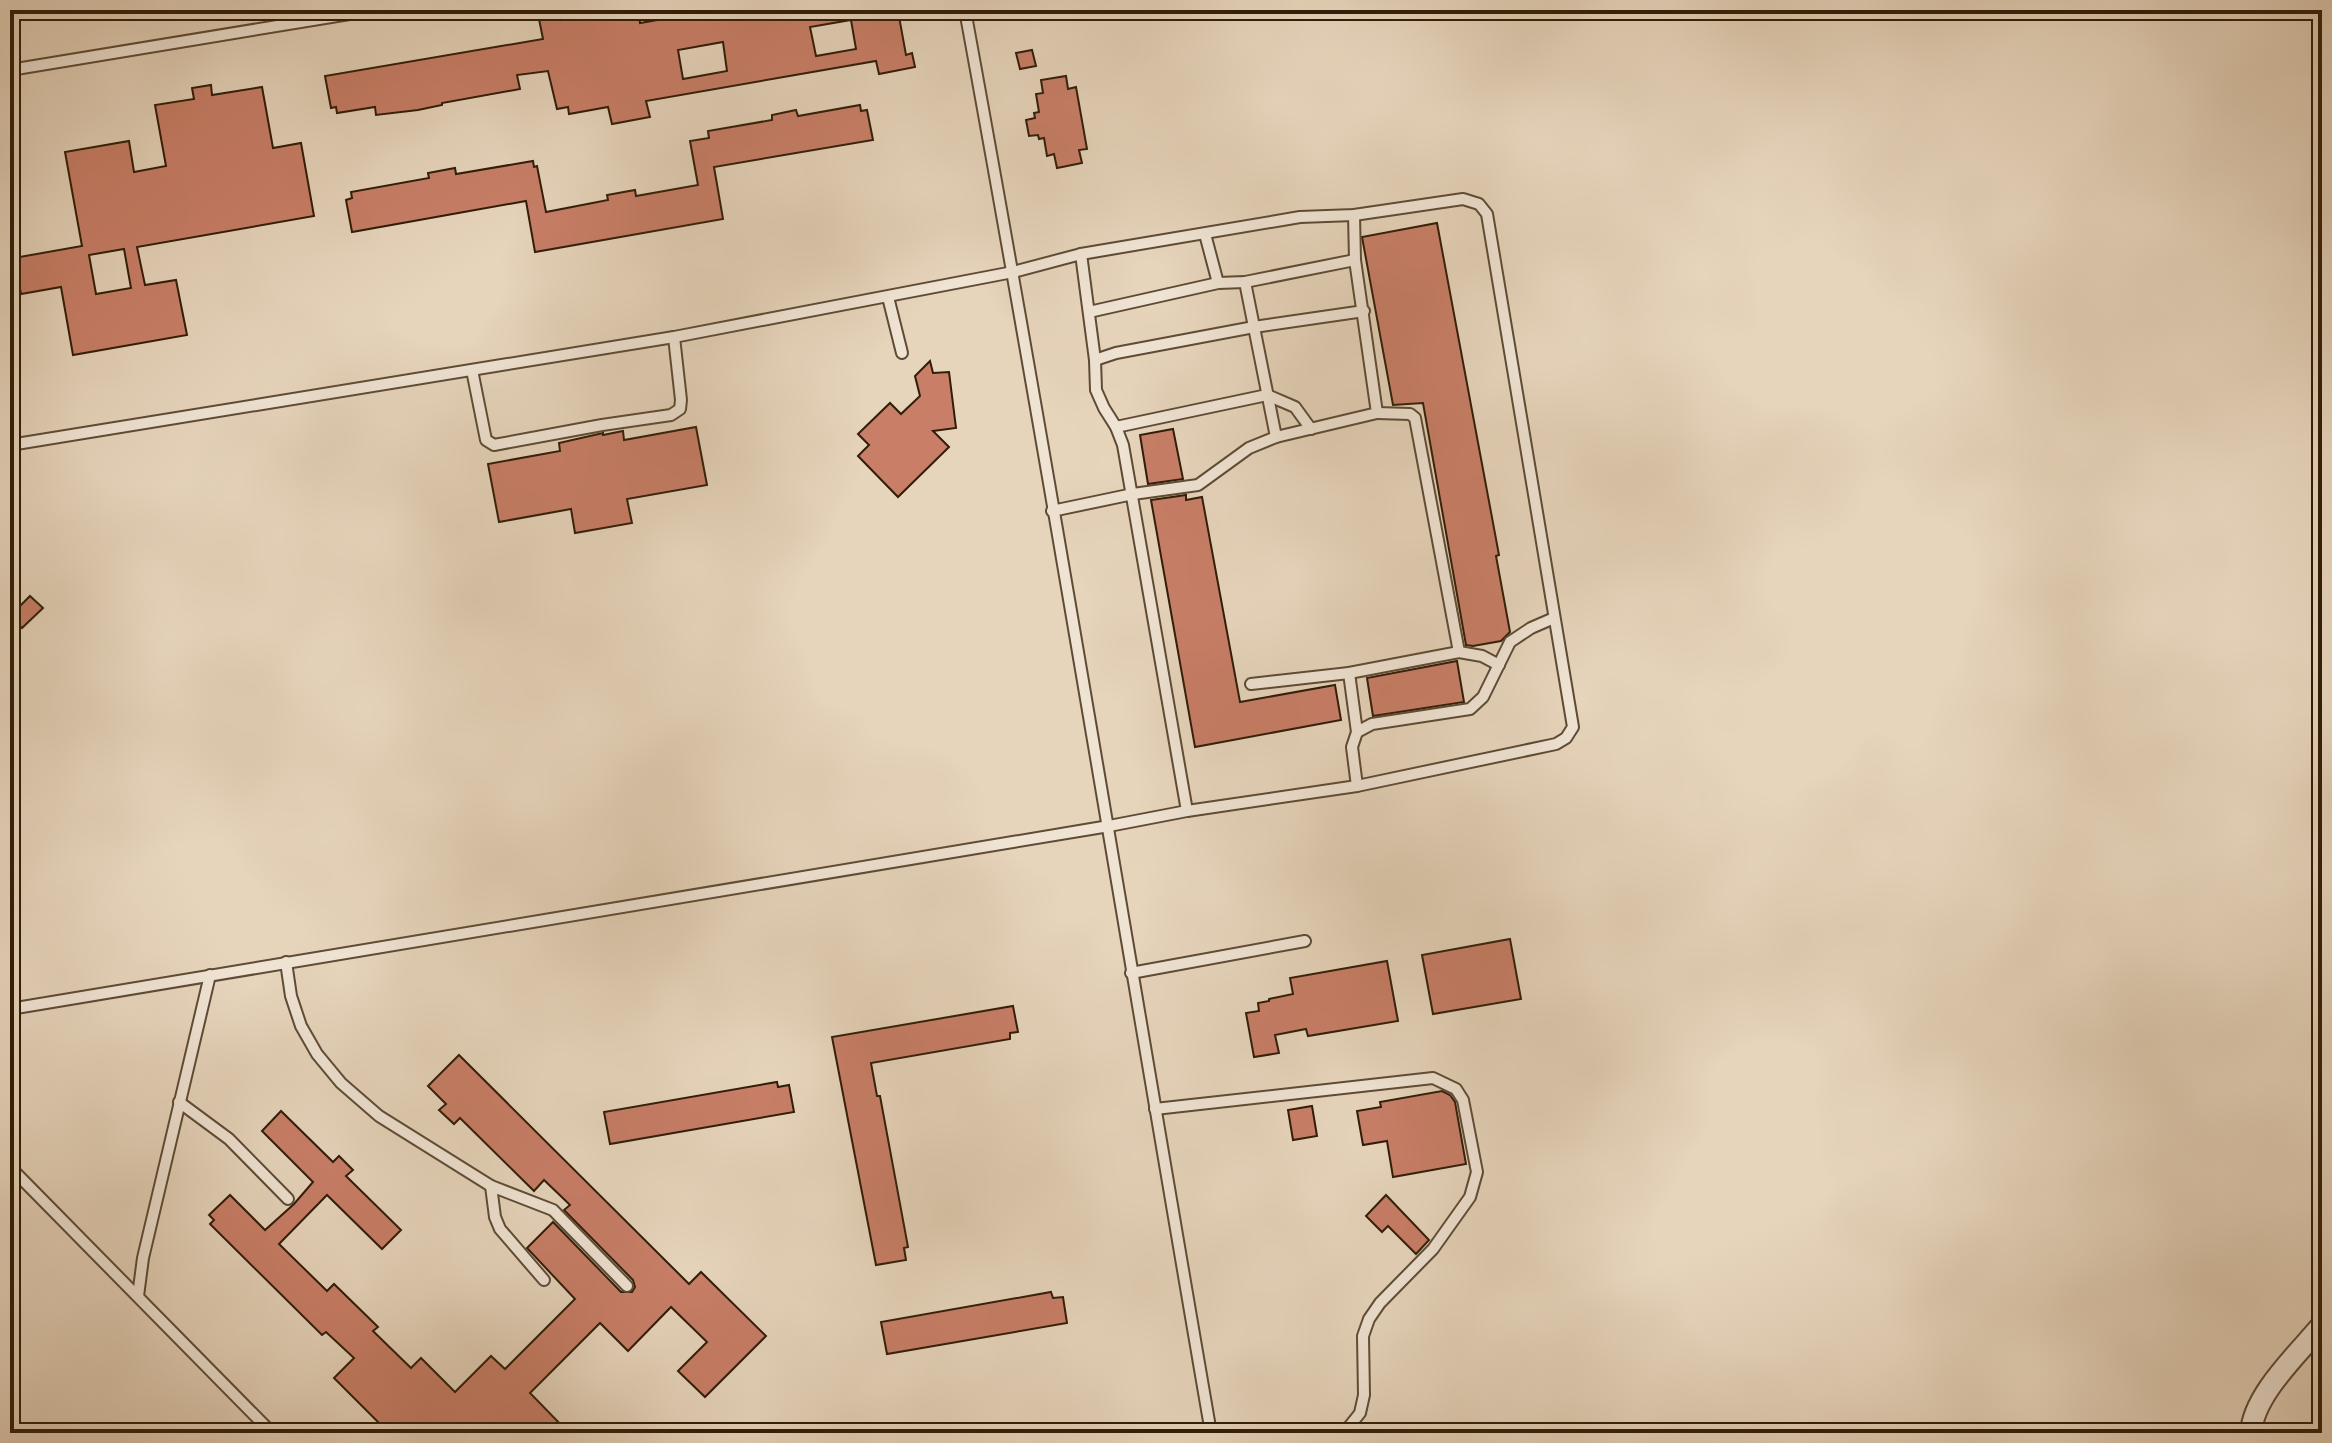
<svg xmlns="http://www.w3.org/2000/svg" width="2332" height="1443" font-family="'Libre Bodoni',serif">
<rect width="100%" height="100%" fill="#e6d4bb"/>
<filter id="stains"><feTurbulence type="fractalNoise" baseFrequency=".0025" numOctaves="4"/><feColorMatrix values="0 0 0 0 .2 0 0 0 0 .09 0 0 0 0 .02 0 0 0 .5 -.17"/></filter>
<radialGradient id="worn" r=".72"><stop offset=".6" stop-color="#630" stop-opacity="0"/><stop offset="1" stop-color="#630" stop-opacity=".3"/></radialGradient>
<g fill="#c87e67" stroke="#301d08" stroke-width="2" fill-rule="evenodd">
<path d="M619,10H638L640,23L714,10H866L867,16L898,11L906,55L912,53L915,67L879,74L876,61L646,101L650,117L612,124L608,107L569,114L568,107L557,109L548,71L517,75L520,89L442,103V105L418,110L376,115L375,107L337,113L336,107L331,108L325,76L543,39L539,19L560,15L561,20ZM851,20L856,49L816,56L810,27ZM723,42L727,71L683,79L678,50Z"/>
<path d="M1032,50L1036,66L1020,69L1016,53Z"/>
<path d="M1066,76L1068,89L1076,87L1087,149L1079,150L1082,163L1057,168L1054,154L1047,156L1044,138L1039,139L1038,135L1029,136L1026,120L1035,118L1034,113L1039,112L1036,94L1043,93L1041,80Z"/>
<path d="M211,85L212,95L262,87L273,148L301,143L314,216L137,247L145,285L176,280L187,335L73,355L61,287L21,294L14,258L82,246L65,152L129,141L134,172L166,166L155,105L194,99L192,88ZM124,249L131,288L96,294L89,255Z"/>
<path d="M860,105L861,111L867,110L873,140L714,167L723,219L535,252L526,201L352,232L346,200L352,198L351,192L429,178L428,173L455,168L456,174L533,161L534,167L537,166L546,212L608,200L607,195L635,190L636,196L698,185L690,141L709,138L708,131L772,120V115L796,110L798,116Z"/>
<path d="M1437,223L1499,555L1496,556L1510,632L1501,641L1473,646L1466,645L1423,403L1393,405L1362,237Z"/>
<path d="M930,361L933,373L949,372L956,428L933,431L949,447L898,497L858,456L869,445L858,434L890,403L901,414L920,396L915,376Z"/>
<path d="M696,427L707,485L627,499L632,523L575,533L571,509L499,522L488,464L560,451L559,443L603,433V435L623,431L624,440Z"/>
<path d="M1173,429L1183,479L1148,484L1140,435Z"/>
<path d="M1186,495V500L1202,497L1240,702L1335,685L1341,720L1195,747L1151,500Z"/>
<path d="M30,596L43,608L22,628L10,616Z"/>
<path d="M1457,661L1464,702L1373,716L1367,678Z"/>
<path d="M1510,939L1521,999L1433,1014L1422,955Z"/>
<path d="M1387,961L1398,1021L1308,1036L1306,1029L1275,1035L1279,1053L1254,1057L1246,1013L1259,1011L1258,1003L1269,1001V999L1293,994L1290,978Z"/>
<path d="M1013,1006L1018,1032L1010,1033V1039L871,1063L877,1096H880L908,1247L904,1248L906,1260L876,1265L832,1037Z"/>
<path d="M459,1055L689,1284L701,1272L766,1336L705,1397L678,1371L707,1342L671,1307L628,1351L600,1323L530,1393L569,1433H389L334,1378L354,1358L326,1332L322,1335L210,1224L214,1220L209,1215L230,1195L265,1230L294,1204L313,1182L262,1131L281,1111L333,1162L339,1156L353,1170L346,1176L401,1230L382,1249L327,1195L279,1244L327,1291L334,1284L378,1327L373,1331L411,1368L421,1358L455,1392L491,1356L505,1369L575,1299L527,1248L553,1222L621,1292H632L635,1287L633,1280L564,1210L570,1205L544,1180L534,1191L460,1118L454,1124L439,1110L446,1104L428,1086Z"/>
<path d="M777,1082L778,1087L789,1085L794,1112L610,1144L604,1112Z"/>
<path d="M1442,1091L1450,1095L1455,1102L1466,1164L1393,1177L1387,1141L1363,1145L1357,1111L1381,1107L1380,1102Z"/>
<path d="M1312,1106L1317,1136L1293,1140L1288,1110Z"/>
<path d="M1386,1195L1429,1240L1416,1254L1388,1226L1382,1232L1366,1216Z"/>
<path d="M1051,1292L1053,1298L1063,1297L1067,1323L887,1354L881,1322Z"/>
</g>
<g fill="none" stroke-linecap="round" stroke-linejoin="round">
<g stroke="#5e4b35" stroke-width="14">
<g id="lane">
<path d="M965,10C1052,484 1129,959 1211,1433"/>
<path d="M10,70L374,10"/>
<path d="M1205,234L1218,283"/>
<path d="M1081,254L1095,360L1096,390L1104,408L1116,427L1123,445L1187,811"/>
<path d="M1245,282L1276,437"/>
<path d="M888,297L902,353"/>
<path d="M1089,312L1218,283L1245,282L1355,260"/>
<path d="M1095,360L1116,353L1254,327L1364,311"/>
<path d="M472,370L486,440L494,445L602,425L671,415L680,409L681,400L674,337"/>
<path d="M1377,413L1410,414L1415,418L1459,652"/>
<path d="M1116,427L1267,395L1295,407L1311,429"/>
<path d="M10,445L674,337L1013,272L1081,254L1300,217L1354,215L1463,199L1479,204L1487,214L1573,727L1566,738L1556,744L1357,786L1187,811L1109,826L10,1009"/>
<path d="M1052,511L1133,494L1198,485L1249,448L1276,437L1377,413L1355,260L1354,215"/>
<path d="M1349,673L1357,732"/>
<path d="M1251,684L1349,673L1459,652L1482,656L1499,665"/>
<path d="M1357,786L1352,747L1357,732L1372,724L1470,709L1483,697L1510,642L1531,628L1554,618"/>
<path d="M286,962L291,996L301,1026L317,1054L341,1083L379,1116L491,1186L553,1210L627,1286"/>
<path d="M1131,973L1305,941"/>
<path d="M179,1102L229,1139L288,1199"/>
<path d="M1155,1109L1433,1078L1456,1089L1463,1100L1477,1172L1470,1197L1433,1249L1380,1303L1369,1319L1363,1336L1364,1395L1360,1413L1344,1433"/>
<path d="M10,1167L272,1433"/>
<path d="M491,1186L495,1217L500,1229L544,1280"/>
<path d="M138,1296L143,1258L210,975"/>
<path d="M336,1433H342"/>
</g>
</g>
<g stroke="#5e4b35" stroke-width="24">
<path id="street" d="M2251,1433C2253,1395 2298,1354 2322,1325"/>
</g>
<use href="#lane" stroke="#efe3d3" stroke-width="10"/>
<use href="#street" stroke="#efe3d3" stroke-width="20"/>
</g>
<rect width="2332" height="1443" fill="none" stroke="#e6d4bb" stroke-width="40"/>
<rect x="12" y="12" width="2308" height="1419" fill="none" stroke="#301d08" stroke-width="4"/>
<rect x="20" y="20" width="2292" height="1403" fill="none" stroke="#301d08" stroke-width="2"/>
<rect width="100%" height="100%" filter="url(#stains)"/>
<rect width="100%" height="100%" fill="url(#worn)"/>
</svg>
